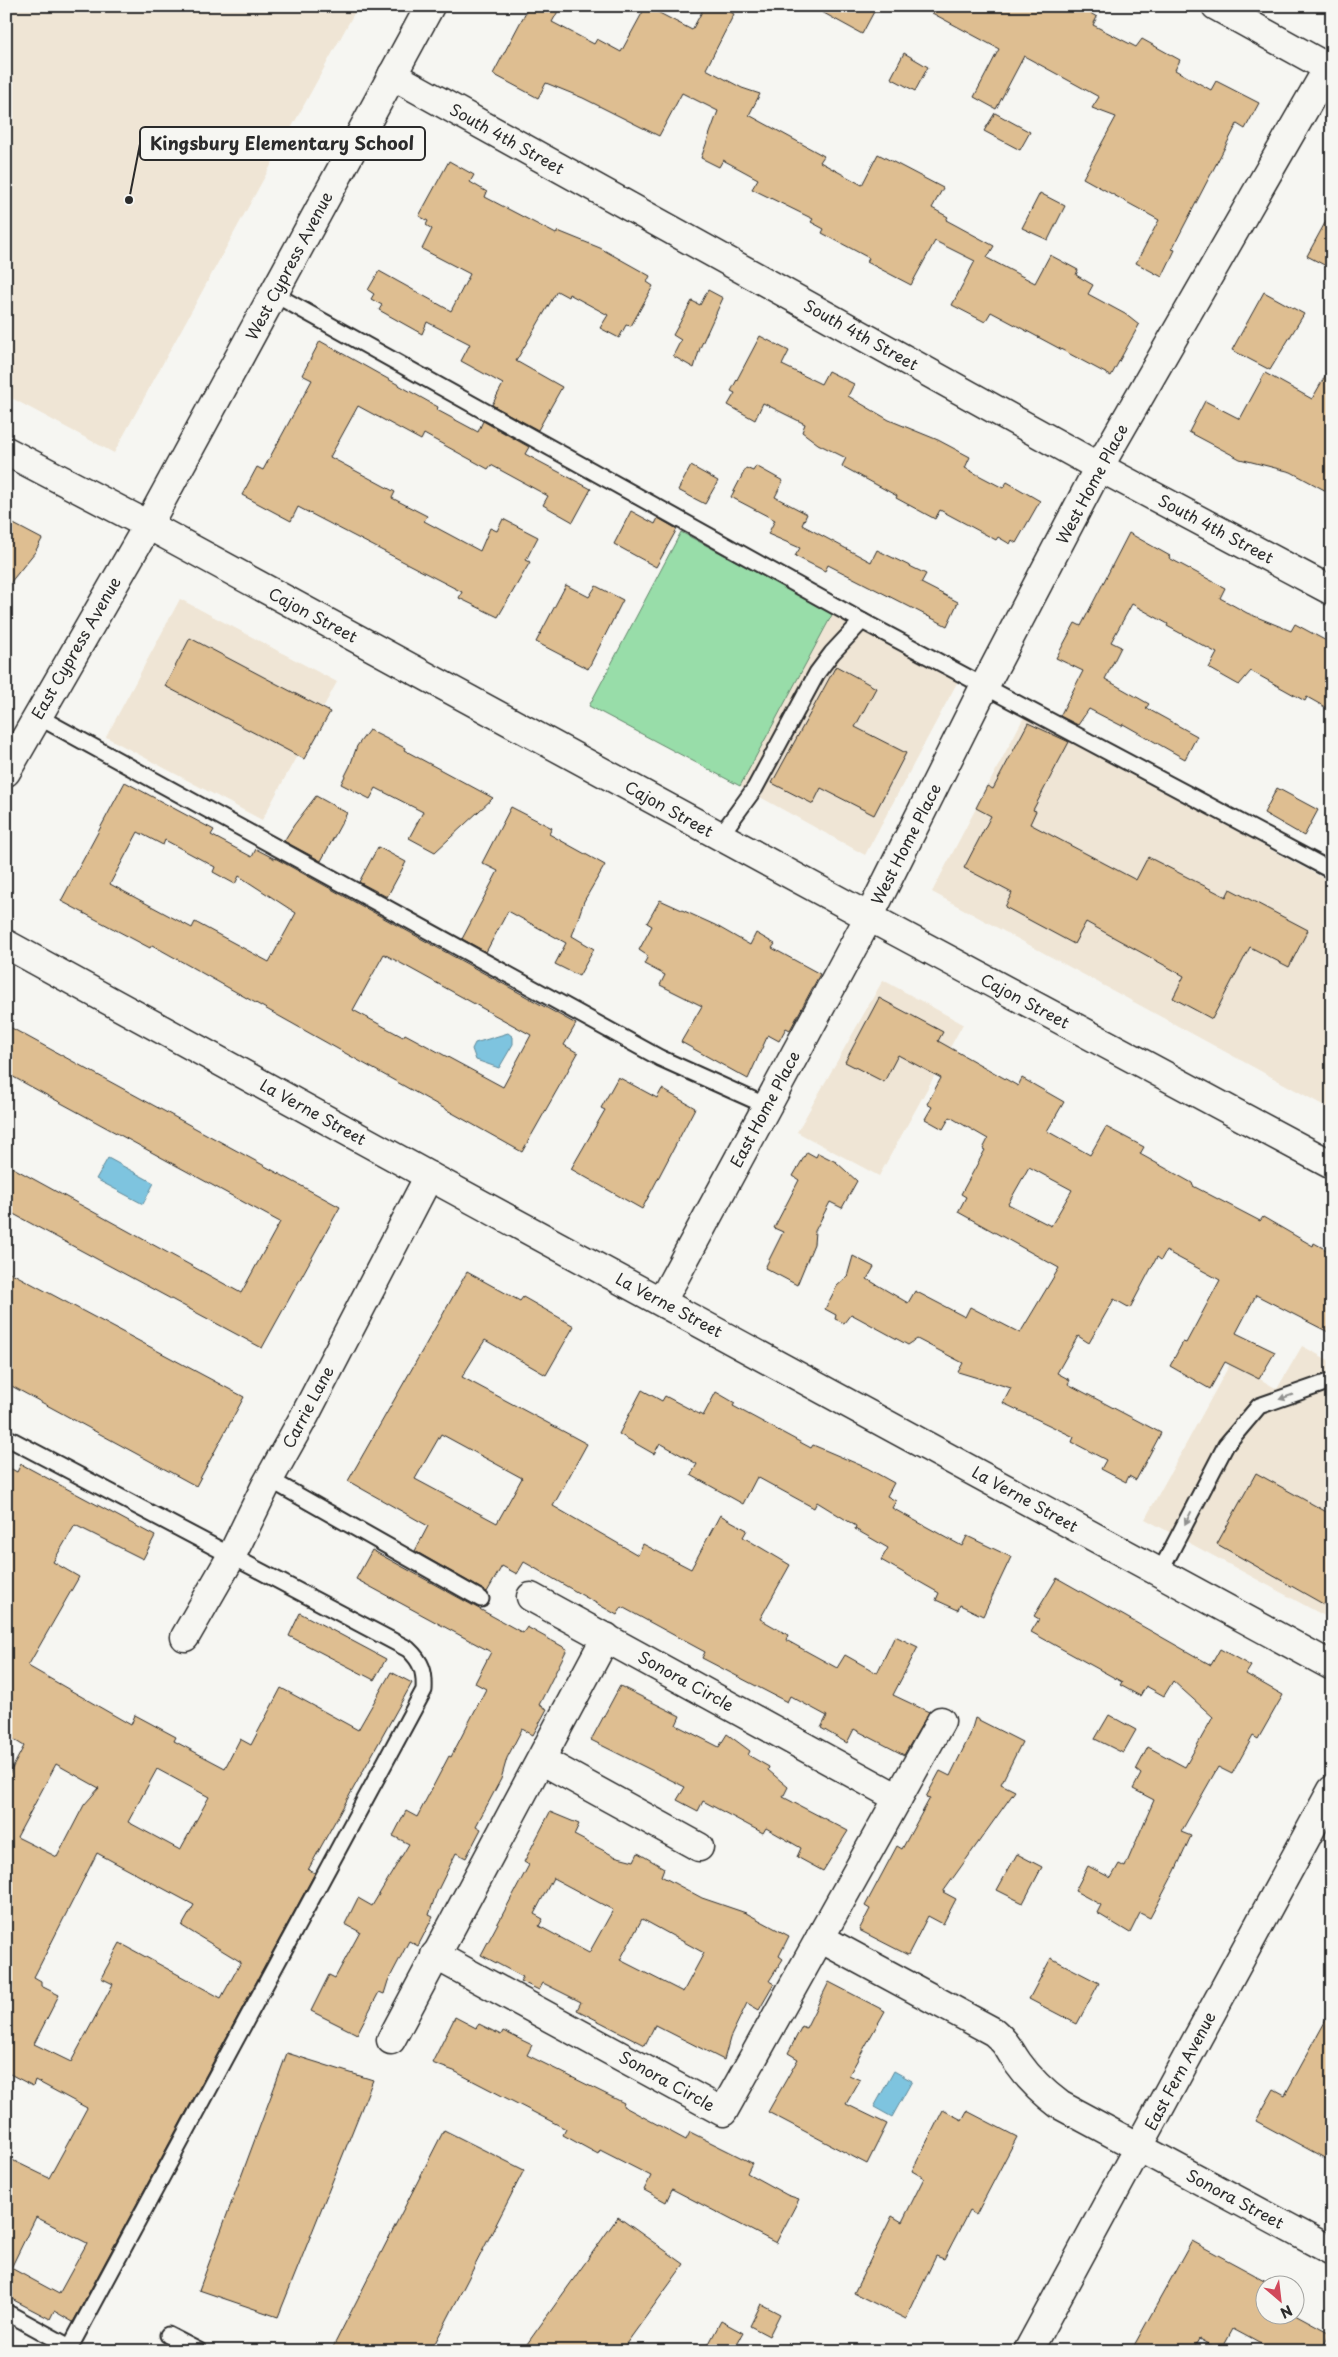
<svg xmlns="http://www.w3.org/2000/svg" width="1338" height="2357" font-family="'Playpen Sans',sans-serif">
<rect width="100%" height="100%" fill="#f6f6f2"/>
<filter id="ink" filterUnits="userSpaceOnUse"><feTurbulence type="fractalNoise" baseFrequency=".02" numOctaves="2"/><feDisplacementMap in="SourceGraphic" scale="10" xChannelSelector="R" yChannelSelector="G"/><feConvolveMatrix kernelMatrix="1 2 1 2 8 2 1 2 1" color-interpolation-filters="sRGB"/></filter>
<g filter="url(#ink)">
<g fill="#efe5d5">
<path d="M6,6H358L114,453L6,395Z"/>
<path d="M180,599L337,682L262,820L106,737Z"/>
<path d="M833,613L958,681L865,855L740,786Z"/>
<path d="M1025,715L1332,883V1110L932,892Z"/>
<path d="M883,980L963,1024L879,1176L797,1132Z"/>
<path d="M1302,1346L1332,1362V1620L1145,1519L1231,1362L1277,1389Z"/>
</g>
<path fill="#98dda9" stroke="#62846a" d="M681,532L833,613L740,786L589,706Z"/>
<g fill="#7ec4df" stroke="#5d8797">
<path d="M508,1033L513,1037V1044L499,1068L476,1060L472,1049L475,1043Z"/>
<path d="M108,1158L154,1183L143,1204L96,1179Z"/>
<path d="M894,2071L912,2081L892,2117L874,2107Z"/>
</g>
<g fill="#debe91" stroke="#2b2b2b" fill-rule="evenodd">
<path d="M529,6H561L552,22L594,44L597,39L621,52L646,6L692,30L705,6H719L734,14L706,69L742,88L760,94L749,115L824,156L820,162L862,185L878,154L943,188L932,208L948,217L946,220L994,246L987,258L1035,283L1050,255L1078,270L1076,275L1093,285L1088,294L1125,314L1139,325L1111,376L991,312L985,322L952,305L975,261L935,241L911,285L867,262L869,258L822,233L824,229L811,222L813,219L752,189L758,179L723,160L719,167L701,158L718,111L682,93L659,136L583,98L546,83L538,98L493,74Z"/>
<path d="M811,6H877L862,34Z"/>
<path d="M919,6H1078L1097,17L1093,25L1136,47L1142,39L1180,60L1175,70L1211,90L1216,81L1259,103L1245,129L1237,124L1172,249L1175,250L1162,277L1136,263L1159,220L1083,178L1116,117L1092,108L1099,97L1024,56L996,109L974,97L999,49Z"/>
<path d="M904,53L928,67L915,91L891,78Z"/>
<path d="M995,113L1030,132L1020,150L984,131Z"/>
<path d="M449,161L474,175L470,182L487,192L485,197L556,234L558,231L600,248L650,276L647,282L653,286L631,326L626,325L619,338L600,328L608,315L569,294L568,297L557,291L516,361L562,387L538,430L492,405L503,384L461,361L470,344L427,322L422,334L379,310L382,305L371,299L374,294L368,290L379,271L451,311L470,274L422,249L432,229L426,225L428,221L419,216Z"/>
<path d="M1040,193L1065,206L1048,240L1022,228Z"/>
<path d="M1332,210V269L1307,256Z"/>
<path d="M708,290L723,298L700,348L694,368L673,356L681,340L673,335L692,301L700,305Z"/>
<path d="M1264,292L1304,314L1270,370L1232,350Z"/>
<path d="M760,336L789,351L782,365L821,384L828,371L854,384L848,396L889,420L938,440L970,457L965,468L1003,488L1007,482L1040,501L1016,543L1012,540L1010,544L998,537L996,540L940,510L935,519L896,498L897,496L842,466L846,458L818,444L802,432L805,424L763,403L755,420L728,405L735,393L731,391Z"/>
<path d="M320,341L438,407L437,410L478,432L483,421L529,447L525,454L591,489L573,522L543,505L548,496L491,465L488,469L424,434L421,440L358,406L330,457L395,492L392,498L427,516L424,521L480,551L490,528L497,531L503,519L538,537L526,560L530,562L498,617L459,598L462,592L298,507L291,521L242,495L257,467L263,470L312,380L302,375Z"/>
<path d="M1332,364V494L1291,472L1240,459L1189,432L1205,401L1240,419L1265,373L1312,399Z"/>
<path d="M691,466L718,481L705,504L678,490Z"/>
<path d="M756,466L783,481L775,497L807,514L802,525L871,562L877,550L926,574L921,583L958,602L947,626L828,565L825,571L795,556L800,548L768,534L775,520L731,497L746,468L753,471Z"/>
<path d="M631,511L655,524L658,518L677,529L656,567L614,544Z"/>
<path d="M6,520L42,539L35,552L6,588Z"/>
<path d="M1129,533L1170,556L1169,558L1225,588L1220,598L1247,613L1291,631L1295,624L1332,644V711L1307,697L1305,701L1251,671L1239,685L1209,668L1217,653L1167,626L1168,624L1132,604L1111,642L1121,647L1105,679L1149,704L1146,708L1197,736L1185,759L1123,724L1122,726L1089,709L1078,725L1060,716L1083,671L1056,658L1075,623L1081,626Z"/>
<path d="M566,585L589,597L596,586L623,600L588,669L536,642Z"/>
<path d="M190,638L330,712L304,759L165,686Z"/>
<path d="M836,666L876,688L855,727L906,753L874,815L821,788L813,804L772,783Z"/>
<path d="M1028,723L1069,742L1033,810L1036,811L1030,824L1136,880L1148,857L1226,897L1230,889L1308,930L1289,967L1250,947L1212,1019L1173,998L1184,976L1086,922L1074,944L1005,907L1012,893L964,868L991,816L976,808L987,786L993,789Z"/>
<path d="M369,730L405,748L404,750L493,798L435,852L409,838L423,812L376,788L370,799L341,784L350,766L357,746Z"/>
<path d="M125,782L214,830L211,835L252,857L256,849L275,859V858L576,1024L564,1045L578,1053L522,1152L152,945L150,948L61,901ZM138,832L163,845L165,840L215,867L213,872L235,884L239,876L296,913L269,962L195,922L192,928L110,884ZM384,954L531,1035L503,1087L405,1034L403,1037L353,1010Z"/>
<path d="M1277,788L1318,810L1304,836L1264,813Z"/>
<path d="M316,796L347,813L321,861L284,841L294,825Z"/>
<path d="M511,807L552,828L549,834L605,865L584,901L572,936L594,949L579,976L555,964L566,943L508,911L486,952L462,939L498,871L482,863Z"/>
<path d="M378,847L406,862L387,897L359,882Z"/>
<path d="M660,900L715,925L750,945L756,933L775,944L772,948L820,974L790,1030L786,1028L779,1041L768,1035L748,1079L681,1042L702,1006L660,985L665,975L644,964L648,956L639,950L652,926L647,923Z"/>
<path d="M879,998L943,1032L938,1041L1018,1086L1022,1078L1064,1102L1047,1131L1090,1155L1106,1127L1144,1147L1140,1154L1192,1183L1193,1186L1260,1221L1263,1217L1313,1246L1314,1243L1332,1253V1334L1256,1295L1236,1333L1275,1352L1259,1379L1225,1362L1210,1389L1170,1366L1183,1342L1186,1343L1220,1280L1166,1251L1161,1260L1157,1257L1130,1308L1114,1299L1089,1343L1078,1336L1057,1373L1070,1380L1068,1384L1161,1433L1136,1480L1129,1476L1126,1482L1101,1469L1106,1460L1072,1442L1074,1437L1003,1403L1011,1388L958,1372L963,1363L917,1339L908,1345L851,1314L844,1323L835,1319L836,1315L825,1309L837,1286L847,1277L853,1256L874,1267L867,1279L908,1303L915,1291L965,1317L970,1307L1020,1333L1059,1268L958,1212L966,1197L961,1194L985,1150L983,1149L988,1139L950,1117L943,1129L925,1119L932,1107L927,1104L941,1078L898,1055L884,1082L845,1062ZM1029,1167L1072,1190L1051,1226L1008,1204Z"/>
<path d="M6,1025L340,1207L262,1348L6,1210V1164L241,1293L280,1222L6,1073Z"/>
<path d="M618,1077L657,1098L662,1089L695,1108L642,1209L571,1169L605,1110L601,1108Z"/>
<path d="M807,1152L816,1157L818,1153L836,1162L857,1181L842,1208L830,1202L815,1231L814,1244L797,1285L765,1268L783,1232L774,1228L799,1180L793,1176Z"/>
<path d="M6,1270L244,1397L196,1486L6,1383Z"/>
<path d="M467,1272L520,1301L523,1297L574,1326L546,1375L485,1340L462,1377L587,1444L553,1506L638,1555L643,1544L691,1569L720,1515L747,1530L743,1537L790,1565L760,1619L788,1635L786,1640L837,1668L845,1655L877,1673L895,1636L918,1647L893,1695L929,1712L904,1755L854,1729L847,1743L821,1728L827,1716L790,1696L787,1702L702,1658L705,1652L622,1607L617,1615L524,1562L517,1574L502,1566L487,1592L415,1551L428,1526L348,1481ZM441,1434L522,1478L497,1523L415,1479Z"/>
<path d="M642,1390L662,1401L665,1396L703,1416L716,1392L735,1403L733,1406L811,1448L813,1445L867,1468L894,1483L887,1496L896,1501L892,1508L962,1546L967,1536L1011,1557L983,1616L960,1605L958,1610L936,1600L939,1593L881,1560L888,1548L855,1529L856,1526L817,1502L814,1508L757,1477L743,1504L691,1475L697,1464L660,1443L654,1454L619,1434Z"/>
<path d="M21,1464L155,1536L143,1559L75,1525L53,1562L79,1577L28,1666L131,1725L135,1715L176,1737L174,1741L225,1768L240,1739L251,1745L281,1688L358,1730L391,1672L412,1683L308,1870L315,1873L73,2322L54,2311L50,2319L6,2296V2157L49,2178L87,2108L35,2080L33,2086L6,2072V1780L24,1746L6,1735V1466L17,1472ZM56,1764L99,1788L84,1805L57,1857L17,1837ZM157,1769L209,1797L180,1850L128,1822ZM97,1853L194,1905L182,1926L241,1962L221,1998L120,1943L101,1978L113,1984L71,2062L34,2044L59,1995L41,1986V1981L34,1977ZM36,2217L87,2243L59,2294L11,2268Z"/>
<path d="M1256,1473L1332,1515V1609L1217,1544Z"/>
<path d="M372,1550L523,1633L527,1627L567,1649L539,1705L547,1709L533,1735L522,1729L507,1758L501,1779L476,1826L481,1829L466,1858L456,1853L436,1894L429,1915L433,1917L418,1946L409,1941L388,1981L384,1994L379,1992L357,2034L311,2011L329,1975L335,1978L360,1932L345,1924L358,1898L372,1906L409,1844L393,1836L406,1811L417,1817L449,1756L451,1757L486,1689L475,1683L491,1652L356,1579Z"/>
<path d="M1057,1578L1211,1665L1220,1649L1251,1666L1246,1674L1283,1695L1258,1739L1253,1736L1232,1774L1218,1767L1181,1832L1191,1836L1175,1871L1150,1918L1140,1913L1130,1933L1097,1913L1101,1905L1075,1891L1088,1866L1111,1878L1119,1864L1125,1867L1154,1800L1133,1789L1141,1774L1136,1770L1148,1747L1185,1767L1213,1717L1173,1681L1164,1696L1146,1686L1140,1696L1120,1685L1122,1682L1031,1632L1039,1619L1034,1616Z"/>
<path d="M300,1613L386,1659L374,1680L289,1636Z"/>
<path d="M620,1686L680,1716L676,1725L719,1747L727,1734L750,1751L748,1755L769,1767L768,1770L788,1787L783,1797L848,1831L823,1871L797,1857L801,1848L766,1828L763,1833L703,1801L698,1811L677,1800L685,1787L591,1740Z"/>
<path d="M1109,1715L1136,1730L1123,1753L1095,1739Z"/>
<path d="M975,1718L1022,1742L1001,1784L1015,1791L943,1892L956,1899L943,1924L928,1916L908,1955L859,1930L870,1909L865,1906L897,1846L902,1849L930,1798L926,1797L940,1771L950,1776L970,1735Z"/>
<path d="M550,1812L579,1824L574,1835L614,1856L634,1861L638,1853L664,1868L661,1876L702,1898L746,1913L789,1936L779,1956L783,1959L769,1981L774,1984L759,2010L747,2003L730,2038L724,2060L655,2025L645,2045L577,2010L581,2002L543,1983L539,1990L520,1981L523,1977L481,1955L529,1865L524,1862ZM553,1878L613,1910L589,1953L539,1926L543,1919L534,1914ZM642,1919L704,1953L683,1992L620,1960Z"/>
<path d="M1017,1854L1042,1867L1023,1903L997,1890Z"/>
<path d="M1051,1958L1099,1983L1077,2024L1029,1999Z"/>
<path d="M829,1982L885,2011L849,2075L860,2080L846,2104L887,2124L867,2164L768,2112L798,2059L788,2053L802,2026L806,2028Z"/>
<path d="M1332,2009V2162L1256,2121L1274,2089L1285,2095Z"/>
<path d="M455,2017L476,2028L479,2024L501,2035L503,2031L532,2045L527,2055L624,2103L623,2106L686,2140L690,2132L752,2163L747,2173L787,2195L799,2199L776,2243L672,2189L666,2202L644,2190L651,2176L600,2150L598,2154L563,2135L566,2129L454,2071L432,2063Z"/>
<path d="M287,2053L373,2080L278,2317L199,2290Z"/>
<path d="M943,2110L962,2120L967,2111L1017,2137L976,2215L969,2211L944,2259L936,2256L906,2319L854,2293L892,2216L902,2222L924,2178L912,2171Z"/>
<path d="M444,2130L524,2170L431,2351H331Z"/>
<path d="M618,2217L684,2264L621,2351H522Z"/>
<path d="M1192,2241L1266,2281V2314H1295L1330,2333L1321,2351H1274L1233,2329L1221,2351L1199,2339L1192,2351H1131Z"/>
<path d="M761,2304L780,2314L769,2336L750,2326Z"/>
<path d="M721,2321L743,2333L733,2351H705Z"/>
</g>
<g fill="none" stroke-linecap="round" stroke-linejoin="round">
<g stroke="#2b2b2b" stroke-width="19">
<g id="service">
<path d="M274,294L862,621L1332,871"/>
<path d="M37,716L660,1058L767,1106"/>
<path d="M720,836L755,788L817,673L832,653L862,621"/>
<path d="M6,1437L408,1649C422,1662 425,1672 424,1690L68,2351"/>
<path d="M269,1479L481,1599"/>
<path d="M1160,1572L1226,1445L1259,1406L1328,1382L1332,1384"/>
<path d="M6,2312L70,2347"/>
<path d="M168,2335L199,2351"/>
</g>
</g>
<g stroke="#2b2b2b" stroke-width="31">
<g id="minor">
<path d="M1216,6L1332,70"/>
<path d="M392,75L1099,467L1332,591"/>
<path d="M6,944L429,1176L1332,1666"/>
<path d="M662,1301L869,917L984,687L1099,467L1332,61"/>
<path d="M531,1597L898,1798"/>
<path d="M185,1637L231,1557L266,1485L304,1417L429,1176"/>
<path d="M541,1760L699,1847"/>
<path d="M820,1938L994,2032C1009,2045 1008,2049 1018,2063C1030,2080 1044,2093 1060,2105L1332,2251"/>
<path d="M435,1955L723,2112L941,1721"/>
<path d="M391,2040L606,1637"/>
</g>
</g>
<g stroke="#2b2b2b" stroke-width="31">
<g id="tertiary">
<path d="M6,451L148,525L869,917L1332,1165"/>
<path d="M1028,2351L1332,1790"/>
</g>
</g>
<g stroke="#2b2b2b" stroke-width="31">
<path id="secondary" d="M6,772L148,525L430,6"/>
</g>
<use href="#service" stroke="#f6f6f2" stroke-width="15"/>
<use href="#minor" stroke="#f6f6f2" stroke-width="28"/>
<use href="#tertiary" stroke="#f6f6f2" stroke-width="28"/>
<use href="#secondary" stroke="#f6f6f2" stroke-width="28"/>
</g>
<defs><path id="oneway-solid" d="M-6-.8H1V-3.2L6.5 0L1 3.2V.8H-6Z" transform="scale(1.25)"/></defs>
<g fill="#90908e">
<use href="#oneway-solid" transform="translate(1286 1397) rotate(161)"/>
<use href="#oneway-solid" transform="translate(1188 1518) rotate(117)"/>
</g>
</g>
<g text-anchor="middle" stroke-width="4" stroke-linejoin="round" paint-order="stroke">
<g font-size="16" fill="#2b2b2b" stroke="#f6f6f2">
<text transform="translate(507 139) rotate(29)" y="6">South 4th Street</text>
<text transform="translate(289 266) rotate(-62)" y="6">West Cypress Avenue</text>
<text transform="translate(861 335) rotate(29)" y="6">South 4th Street</text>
<text transform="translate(1092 484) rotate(-62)" y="6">West Home Place</text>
<text transform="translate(1216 529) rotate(28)" y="6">South 4th Street</text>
<text transform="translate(313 615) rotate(28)" y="6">Cajon Street</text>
<text transform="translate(76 648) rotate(-60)" y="6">East Cypress Avenue</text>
<text transform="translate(669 809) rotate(29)" y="6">Cajon Street</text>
<text transform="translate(906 844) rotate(-63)" y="6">West Home Place</text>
<text transform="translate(1025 1001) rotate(28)" y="6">Cajon Street</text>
<text transform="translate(765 1109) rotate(-62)" y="6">East Home Place</text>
<text transform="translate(313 1112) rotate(29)" y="6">La Verne Street</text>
<text transform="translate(669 1305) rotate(28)" y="6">La Verne Street</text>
<text transform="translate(308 1407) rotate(-62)" y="6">Carrie Lane</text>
<text transform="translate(1025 1499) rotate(29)" y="6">La Verne Street</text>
<text transform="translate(686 1681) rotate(29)" y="6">Sonora Circle</text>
<text transform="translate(1180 2071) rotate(-62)" y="6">East Fern Avenue</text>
<text transform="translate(667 2081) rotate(29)" y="6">Sonora Circle</text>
<text transform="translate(1235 2199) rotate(28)" y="6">Sonora Street</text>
</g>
</g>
<path fill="none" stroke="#2b2b2b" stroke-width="2" d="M129 200L140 144"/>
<circle fill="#2b2b2b" stroke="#f6f6f2" stroke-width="2" cx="129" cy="200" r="5"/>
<rect fill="#f6f6f2" stroke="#2b2b2b" stroke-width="2" x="140" y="127" width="285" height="33" rx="5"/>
<g font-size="18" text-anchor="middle" font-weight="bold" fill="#2b2b2b">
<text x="282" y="150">Kingsbury Elementary School</text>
</g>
<rect width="1338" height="2357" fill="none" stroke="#f6f6f2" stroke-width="25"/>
<rect x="12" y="12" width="1313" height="2332" fill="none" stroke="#2b2b2b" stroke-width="2" filter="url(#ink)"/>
<g transform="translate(1280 2300) rotate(152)"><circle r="24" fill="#f6f6f2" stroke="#a5a5a2"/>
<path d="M0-4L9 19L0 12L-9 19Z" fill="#d1495b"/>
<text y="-8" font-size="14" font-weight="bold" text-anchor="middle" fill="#2b2b2b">N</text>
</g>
</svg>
